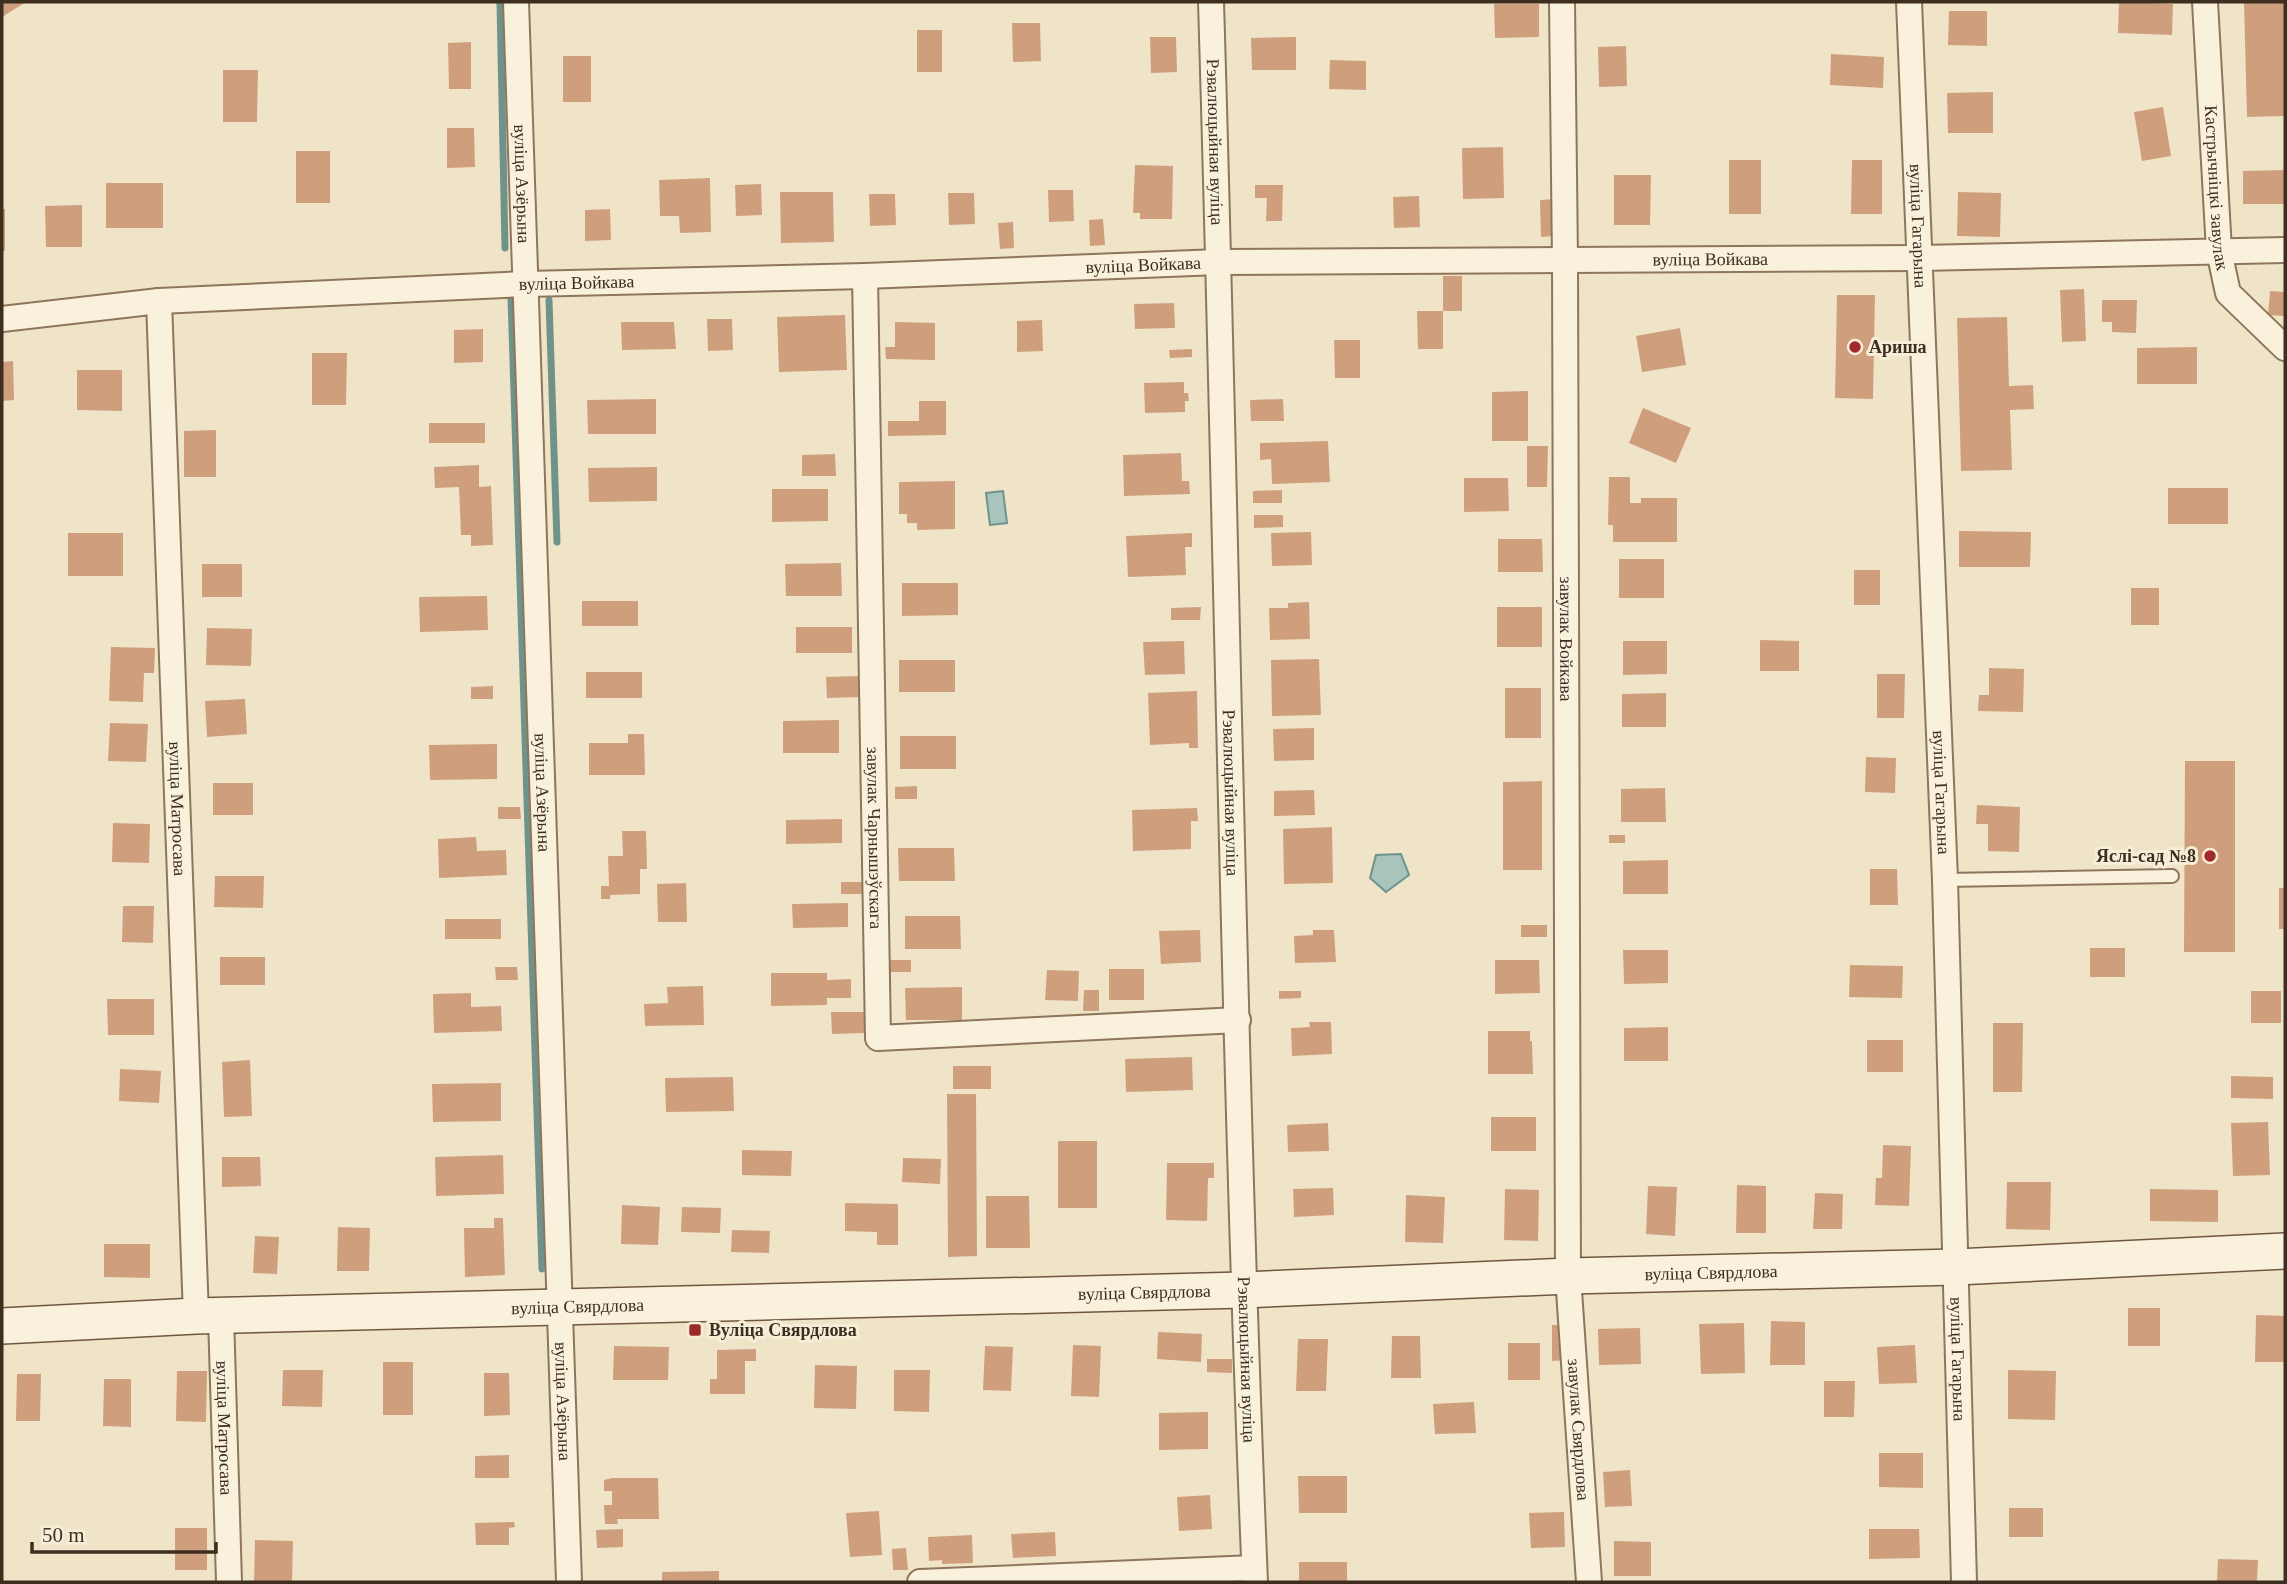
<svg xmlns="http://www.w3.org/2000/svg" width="2287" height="1584" font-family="Georgia,serif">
<rect width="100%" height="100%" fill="#f0e4c8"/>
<g fill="#a9c4bc" stroke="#6f938a" stroke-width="2">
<path d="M1003,491L1007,523L990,525L986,493Z"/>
<path d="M1401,854L1409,875L1386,892L1370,878L1376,855Z"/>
</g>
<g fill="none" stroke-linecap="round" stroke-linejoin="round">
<g stroke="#6f938a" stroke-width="7">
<path d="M500,2L505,248"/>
<path d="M511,298L542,1269"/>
<path d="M549,300L557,542"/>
</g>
</g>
<g fill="#cf9f7d">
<path d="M2,2H26L2,17Z"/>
<path d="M2119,2L2173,4L2172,35L2118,33Z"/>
<path d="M2244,2H2285V116L2247,117Z"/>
<path d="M1494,4H1539V37L1495,38Z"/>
<path d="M1949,11H1987V46L1948,45Z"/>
<path d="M1012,23H1040L1041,61L1013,62Z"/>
<rect x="917" y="30" width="25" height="42"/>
<path d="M1150,37H1176L1177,72L1151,73Z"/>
<path d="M1296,37V70H1252L1251,38Z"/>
<path d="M471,42V89H449L448,43Z"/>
<path d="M1626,46L1627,86L1599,87L1598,47Z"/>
<path d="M1831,54L1884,57L1883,88L1830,85Z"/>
<rect x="563" y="56" width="28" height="46"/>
<path d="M1330,60L1366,61V90L1329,89Z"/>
<path d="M223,70H258L257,122H223Z"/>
<path d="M1993,92V133H1948L1947,93Z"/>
<path d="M2163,107L2171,156L2142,161L2134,112Z"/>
<path d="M447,128H474L475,167L447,168Z"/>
<path d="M1503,147L1504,198L1463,199L1462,148Z"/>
<rect x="296" y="151" width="34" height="52"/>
<rect x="1729" y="160" width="32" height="54"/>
<path d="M1852,160H1882V214H1851Z"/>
<path d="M1135,165L1173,166L1172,219H1140V213H1133Z"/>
<path d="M2285,170V204H2243V171Z"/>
<path d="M1614,175H1651L1650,225H1614Z"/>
<path d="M710,178L711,232L680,233L679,216H660L659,180Z"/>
<rect x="106" y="183" width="57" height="45"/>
<path d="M761,184L762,215L736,216L735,185Z"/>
<path d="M1255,185H1283L1282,221H1266L1267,198H1255Z"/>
<path d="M1048,190H1073L1074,221L1049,222Z"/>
<path d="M780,192H833L834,242L781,243Z"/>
<path d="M1958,192L2001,193L2000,237L1957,236Z"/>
<path d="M948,193H974L975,224L949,225Z"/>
<path d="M869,194H895L896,225L870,226Z"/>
<path d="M1419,196L1420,227L1394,228L1393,197Z"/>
<path d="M1555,199L1556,236L1541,237L1540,200Z"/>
<path d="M82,205V247H46L45,206Z"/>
<rect x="2" y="209" width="3" height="42"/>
<path d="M610,209L611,240L585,241V210Z"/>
<path d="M1103,219L1105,245L1090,246L1089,220Z"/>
<path d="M1013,222L1014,248L1000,249L998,223Z"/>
<path d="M1443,276H1462V311H1443V349H1418L1417,311H1443Z"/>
<path d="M2084,289L2086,341L2062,342L2060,290Z"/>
<path d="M2270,291L2285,292V316L2268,315Z"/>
<path d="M1837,295H1875L1873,399L1835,398Z"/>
<path d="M2102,300H2137L2136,333L2112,332V322H2102Z"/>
<path d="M1174,303L1175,328L1135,329L1134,304Z"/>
<path d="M845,315L847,370L779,372L777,317Z"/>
<path d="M2007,317L2009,386L2033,385L2034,409L2010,410L2012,470L1961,471L1957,318Z"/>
<path d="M707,319H732L733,350L708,351Z"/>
<path d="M1042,320L1043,351L1017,352V321Z"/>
<path d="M621,322H674L676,349L622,350Z"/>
<path d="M895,322L935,323V360L886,359L885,347H895Z"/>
<path d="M1680,328L1686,365L1642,372L1636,336Z"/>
<path d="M483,329V362L454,363V330Z"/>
<path d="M1334,340H1360V378H1335Z"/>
<path d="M2197,347V384H2137V348Z"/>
<path d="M1192,349V357L1170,358L1169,350Z"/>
<path d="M312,353H347L346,405H312Z"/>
<path d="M13,361L14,400L2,401V362Z"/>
<path d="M77,370H122V411L77,410Z"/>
<path d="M1184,382V393H1188L1189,401H1185V412L1145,413L1144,383Z"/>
<path d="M1528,391V441H1492V392Z"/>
<path d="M656,399V434H588L587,400Z"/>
<path d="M1283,399L1284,421H1251L1250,400Z"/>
<path d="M919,401H946V435L888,436V421H919Z"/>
<path d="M1643,408L1691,428L1676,463L1629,443Z"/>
<rect x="429" y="423" width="56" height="20"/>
<path d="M216,430V477H184V431Z"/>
<path d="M1328,441L1330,482L1272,484L1271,459L1260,460V443Z"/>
<path d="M1527,446H1548L1547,487H1527Z"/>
<path d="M1181,453L1182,481H1189L1190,494L1124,496L1123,455Z"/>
<path d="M835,454L836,476H802V455Z"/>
<path d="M479,465V487L491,486L493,545L471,546V535H461L459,487L435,488L434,467Z"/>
<path d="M657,467V501L589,502L588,468Z"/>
<path d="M1609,477H1630V503H1641V498H1677V542H1613V525H1608Z"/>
<path d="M1464,478H1508L1509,511L1464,512Z"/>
<path d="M955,481V529L917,530V523H907V514H899V482Z"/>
<rect x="2168" y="488" width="60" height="36"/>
<path d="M772,489H828V521L772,522Z"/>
<path d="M1282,490V503H1253V491Z"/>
<path d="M1254,515H1283V527L1254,528Z"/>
<path d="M1959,531L2031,532L2030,567H1959Z"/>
<path d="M1311,532L1312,565L1272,566L1271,533Z"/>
<rect x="68" y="533" width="55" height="43"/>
<path d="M1192,533V547H1185L1186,575L1128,577L1126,536Z"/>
<path d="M1498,539H1542L1543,572H1498Z"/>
<rect x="1619" y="559" width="45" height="39"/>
<path d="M841,563L842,596H786L785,564Z"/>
<rect x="202" y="564" width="40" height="33"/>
<rect x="1854" y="570" width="26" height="35"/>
<path d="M902,583H958V615L902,616Z"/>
<rect x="2131" y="588" width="28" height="37"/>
<path d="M487,596L488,630L420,632L419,597Z"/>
<rect x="582" y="601" width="56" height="25"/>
<path d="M1309,602L1310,639L1270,640L1269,608H1288V603Z"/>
<path d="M1201,607L1200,620H1171V608Z"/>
<rect x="1497" y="607" width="45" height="40"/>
<rect x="796" y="627" width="56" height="26"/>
<path d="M207,628L252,629L251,666L206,665Z"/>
<path d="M1760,640L1799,641V671H1760Z"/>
<path d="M1184,641L1185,674L1145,675L1143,642Z"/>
<path d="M1623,641H1667V674L1623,675Z"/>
<path d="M111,647L155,648L154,673H144L143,702L109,701Z"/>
<path d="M1319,659L1321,715L1272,716L1271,660Z"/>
<rect x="899" y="660" width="56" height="32"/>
<path d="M1989,668L2024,669L2023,712L1978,711L1979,695H1989Z"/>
<rect x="586" y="672" width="56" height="26"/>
<path d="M1877,674H1905L1904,718H1877Z"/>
<path d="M859,676L860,697L827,698L826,677Z"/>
<path d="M493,686V699H471V687Z"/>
<rect x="1505" y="688" width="36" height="50"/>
<path d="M1197,691L1198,748H1189V743L1150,745L1148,693Z"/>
<path d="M1666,693V727H1622V694Z"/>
<path d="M245,699L247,734L207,737L205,701Z"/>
<path d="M839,720V753H783V721Z"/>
<path d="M110,723L148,724L146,762L108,761Z"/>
<path d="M1314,728V760L1274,761L1273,729Z"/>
<path d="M628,734H644L645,775H589V743H628Z"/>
<rect x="900" y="736" width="56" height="33"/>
<path d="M497,744V779L430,780L429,745Z"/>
<path d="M1866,757L1896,758L1895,793L1865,792Z"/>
<path d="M2185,761H2235V952H2184Z"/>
<path d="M1542,781V870H1503V782Z"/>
<rect x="213" y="783" width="40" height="32"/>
<path d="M917,786V799H895V787Z"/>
<path d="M1665,788L1666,822H1621V789Z"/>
<path d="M1314,790L1315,815L1274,816V791Z"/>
<path d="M1977,805L2020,807L2019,852L1988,851V824H1976Z"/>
<path d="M498,807H520L521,819H498Z"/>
<path d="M1197,808L1198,821H1191V849L1133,851L1132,810Z"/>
<path d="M842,819V843L786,844V820Z"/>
<path d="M113,823L150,824L149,863L112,862Z"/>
<path d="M1332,827L1333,883L1284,884L1283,829Z"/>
<path d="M622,831H646L647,869H640V894L610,895V899H601V886H609L608,856H623Z"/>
<rect x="1609" y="835" width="16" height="8"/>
<path d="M476,837L477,851L506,850L507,875L439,878L438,839Z"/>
<path d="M898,848H954L955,881H899Z"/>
<path d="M1668,860V894H1623V861Z"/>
<path d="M1870,869H1897L1898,905H1870Z"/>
<path d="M215,876H264L263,908L214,907Z"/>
<rect x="841" y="882" width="22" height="12"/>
<path d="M686,883L687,922H658L657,884Z"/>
<rect x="2279" y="888" width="6" height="41"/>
<path d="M848,903V927L793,928L792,904Z"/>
<path d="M123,906H154L153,943L122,942Z"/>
<path d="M905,916H960L961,949H905Z"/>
<rect x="445" y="919" width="56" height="20"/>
<rect x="1521" y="925" width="26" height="12"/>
<path d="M1200,930L1201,962L1161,964L1159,931Z"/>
<path d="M1313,930H1334L1336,962L1295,963L1294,936L1313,935Z"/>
<rect x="2090" y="948" width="35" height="29"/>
<path d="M1623,950H1668V983L1624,984Z"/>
<rect x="220" y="957" width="45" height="28"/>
<path d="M888,960H911V972H889Z"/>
<path d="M1495,960H1539L1540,993L1495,994Z"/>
<path d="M1850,965L1903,966L1902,998L1849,997Z"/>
<path d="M495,967H517L518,980H496Z"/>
<rect x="1109" y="969" width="35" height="31"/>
<path d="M1047,970L1079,971L1078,1001L1045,1000Z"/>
<path d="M771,973H827V980L851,979V998H827V1005L771,1006Z"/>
<path d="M703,986L704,1025L645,1026L644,1004L668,1003L667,987Z"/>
<path d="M962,987V1020H906L905,988Z"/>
<path d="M1084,990H1099V1011H1083Z"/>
<path d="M1279,991H1301V998L1279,999Z"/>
<rect x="2251" y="991" width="30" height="32"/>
<path d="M471,993V1007L501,1006L502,1031L434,1033L433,994Z"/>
<path d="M107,999H154V1035H108Z"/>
<path d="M831,1012H865V1033L832,1034Z"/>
<path d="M1309,1022H1331L1332,1054L1292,1056L1291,1028L1310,1027Z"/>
<path d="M1993,1023H2023L2022,1092H1993Z"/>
<path d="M1668,1027V1061H1624V1028Z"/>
<path d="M1488,1031H1530V1041H1532L1533,1074H1488Z"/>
<rect x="1867" y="1040" width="36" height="32"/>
<path d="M1192,1057L1193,1090L1126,1092L1125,1059Z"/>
<path d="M250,1060L252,1116L224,1117L222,1062Z"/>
<rect x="953" y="1066" width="38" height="23"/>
<path d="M120,1069L161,1071L159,1103L119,1101Z"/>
<path d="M2231,1076L2273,1077V1099L2231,1098Z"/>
<path d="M733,1077L734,1111L666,1112L665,1078Z"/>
<path d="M501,1083V1121L433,1122L432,1084Z"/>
<path d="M947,1094H976L977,1256L948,1257Z"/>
<rect x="1491" y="1117" width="45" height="34"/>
<path d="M2268,1122L2270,1175L2233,1176L2231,1123Z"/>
<path d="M1328,1123L1329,1151L1288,1152L1287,1125Z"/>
<rect x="1058" y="1141" width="39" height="67"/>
<path d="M1883,1145L1911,1146L1909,1206L1875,1205L1876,1178H1882Z"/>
<path d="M742,1150L792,1151L791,1176L742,1175Z"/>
<path d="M503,1155L504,1194L436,1196L435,1157Z"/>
<path d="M222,1157H260L261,1186L222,1187Z"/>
<path d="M903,1158L941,1159L940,1184L902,1182Z"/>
<path d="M1167,1163H1214V1178H1208L1207,1221L1166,1220Z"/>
<path d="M2007,1182H2051L2050,1230L2006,1229Z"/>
<path d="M1737,1185L1766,1186V1233H1736Z"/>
<path d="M1648,1186L1677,1187L1675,1236L1646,1234Z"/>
<path d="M1333,1188L1334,1215L1294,1217L1293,1189Z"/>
<path d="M1505,1189L1539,1190L1538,1241L1504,1240Z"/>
<path d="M2150,1189L2218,1190V1222L2150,1221Z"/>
<path d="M1815,1193L1843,1194L1842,1229H1813Z"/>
<path d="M1406,1195L1445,1197L1443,1243L1405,1242Z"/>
<path d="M986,1196H1029L1030,1248H986Z"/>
<path d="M845,1203L898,1204V1245H877V1232L845,1231Z"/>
<path d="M622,1205L660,1207L658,1245L621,1244Z"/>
<path d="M682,1207L721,1208L720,1233L681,1232Z"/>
<path d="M494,1218H503L505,1275L465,1277L464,1228H494Z"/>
<path d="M338,1227L370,1228L369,1271H337Z"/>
<path d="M732,1230L770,1231L769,1253L731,1252Z"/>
<path d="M255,1236L279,1237L277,1274L253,1273Z"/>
<path d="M104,1244H150V1278L104,1277Z"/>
<rect x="2128" y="1308" width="32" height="38"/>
<path d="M2256,1315L2285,1316V1362H2255Z"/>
<path d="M1771,1321L1805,1322V1365H1770Z"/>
<path d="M1744,1323L1745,1373L1701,1374L1699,1324Z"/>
<path d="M1552,1325H1567L1568,1360L1552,1361Z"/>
<path d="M1640,1328L1641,1364L1599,1365L1598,1329Z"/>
<path d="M1158,1332L1202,1334L1201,1362L1157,1359Z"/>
<path d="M1392,1336H1420L1421,1378H1391Z"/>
<path d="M1298,1339H1328L1326,1391H1296Z"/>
<rect x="1508" y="1343" width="32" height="37"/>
<path d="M1073,1345L1101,1346L1099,1397L1071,1396Z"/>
<path d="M1915,1345L1917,1383L1879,1384L1877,1347Z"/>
<path d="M614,1346L669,1347L668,1380H613Z"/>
<path d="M985,1346L1013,1347L1011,1391L983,1390Z"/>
<path d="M756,1349V1361H745V1394H710V1379H717V1350Z"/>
<path d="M1207,1359H1232V1373L1207,1372Z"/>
<rect x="383" y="1362" width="30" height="53"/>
<path d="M815,1365L857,1366L856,1409L814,1408Z"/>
<path d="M283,1370H323L322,1407L282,1406Z"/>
<path d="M894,1370H930L929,1412L894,1411Z"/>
<path d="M2008,1370L2056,1371L2055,1420L2008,1419Z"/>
<path d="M177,1371H207L206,1422L176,1421Z"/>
<path d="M484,1373H509L510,1415L484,1416Z"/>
<path d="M17,1374H41L40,1421H16Z"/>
<path d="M104,1379H131V1427L103,1426Z"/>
<path d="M1824,1381H1855L1854,1417H1824Z"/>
<path d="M1474,1402L1476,1433L1435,1434L1433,1404Z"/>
<path d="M1208,1412V1449L1159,1450V1413Z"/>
<path d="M1879,1453H1923V1488L1879,1487Z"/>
<path d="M509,1455V1478H475V1456Z"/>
<path d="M1630,1470L1632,1506L1605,1507L1603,1472Z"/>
<path d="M1298,1476H1347V1513H1299Z"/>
<path d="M612,1478H658L659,1519H617L618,1524H605L604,1505H612V1491H604V1480Z"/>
<path d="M1210,1495L1212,1529L1179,1531L1177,1497Z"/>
<rect x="2009" y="1508" width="34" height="29"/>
<path d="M879,1511L882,1555L850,1557L846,1513Z"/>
<path d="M1564,1512L1565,1547L1531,1548L1529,1513Z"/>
<path d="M514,1522L515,1527L509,1528V1545H476L475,1523Z"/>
<rect x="175" y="1528" width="32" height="42"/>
<path d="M623,1529V1547L597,1548L596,1530Z"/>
<path d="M1869,1529H1919L1920,1558L1869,1559Z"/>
<path d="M1055,1532L1056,1556L1013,1558L1011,1534Z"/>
<path d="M972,1535L973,1563L942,1564V1560L929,1561L928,1537Z"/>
<path d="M255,1540L293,1541L292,1582H254Z"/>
<path d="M1614,1541L1651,1542V1576H1614Z"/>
<path d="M906,1548L908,1570H893L892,1549Z"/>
<path d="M2218,1559L2258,1560L2257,1582H2217Z"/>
<rect x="1299" y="1562" width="48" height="20"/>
<path d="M719,1571V1582H662V1572Z"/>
</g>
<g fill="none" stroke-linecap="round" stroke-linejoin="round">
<g stroke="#8d765c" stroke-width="16">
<path id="service" d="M1945,880L2172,876"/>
</g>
<g stroke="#8d765c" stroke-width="28">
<g id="minor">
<path id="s1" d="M516,2L569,1582"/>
<path id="s2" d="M1211,2C1227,529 1233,1056 1255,1582"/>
<path id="s3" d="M1562,2L1565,260L1568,1276L1589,1582"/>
<path id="s4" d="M1909,2L1945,880L1964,1582"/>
<path id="s5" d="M2205,2L2219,251L2228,293L2285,348"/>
<path id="s6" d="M865,276L878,1038L1238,1020"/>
<path id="s7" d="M159,301L196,1316"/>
<path id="s8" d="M2,319L159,301L526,284L865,276L1219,262L1920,258L2285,250"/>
<path id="s9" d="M221,1316L229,1582"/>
<path d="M920,1582L1254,1568"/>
</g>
</g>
<g stroke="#6f573f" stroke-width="38">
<g id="secondary">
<path id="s10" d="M2,1326L196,1316L1243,1290L1568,1276L1956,1267L2285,1251"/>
</g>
</g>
<use href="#service" stroke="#faf1dc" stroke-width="12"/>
<use href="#minor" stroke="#faf1dc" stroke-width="24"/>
<use href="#secondary" stroke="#faf1dc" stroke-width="35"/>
</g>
<g fill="#9e2a2b" stroke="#f7eed8" stroke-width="2.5">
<circle cx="1855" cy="347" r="7"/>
<circle cx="2210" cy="856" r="7"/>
<rect x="688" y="1323" width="14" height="14" rx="3.5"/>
</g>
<g text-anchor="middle" stroke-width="6" stroke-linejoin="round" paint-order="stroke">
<g font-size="18" fill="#3d2e20" stroke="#f7eed8">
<text dy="6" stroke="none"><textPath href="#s2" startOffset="140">Рэвалюцыйная вуліца</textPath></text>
<text dy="6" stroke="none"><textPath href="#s1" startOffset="182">вуліца Азёрына</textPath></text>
<text dy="6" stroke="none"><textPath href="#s5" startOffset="186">Кастрычніцкі завулак</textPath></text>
<text dy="6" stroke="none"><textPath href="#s4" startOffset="224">вуліца Гагарына</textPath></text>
<text dy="6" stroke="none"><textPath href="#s8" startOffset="1710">вуліца Войкава</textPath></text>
<text dy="6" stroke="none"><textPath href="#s8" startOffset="1143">вуліца Войкава</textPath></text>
<text dy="6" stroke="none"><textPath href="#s8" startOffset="576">вуліца Войкава</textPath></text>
<text dy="6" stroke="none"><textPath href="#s3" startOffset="637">завулак Войкава</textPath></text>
<text dy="6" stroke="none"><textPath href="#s1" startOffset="791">вуліца Азёрына</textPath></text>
<text dy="6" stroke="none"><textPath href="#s2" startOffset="791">Рэвалюцыйная вуліца</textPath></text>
<text dy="6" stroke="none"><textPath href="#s4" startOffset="791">вуліца Гагарына</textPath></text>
<text dy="6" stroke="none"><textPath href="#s7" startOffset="508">вуліца Матросава</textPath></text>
<text dy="6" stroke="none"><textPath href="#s6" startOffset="562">завулак Чарнышэўскага</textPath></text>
<text dy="6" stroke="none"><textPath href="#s10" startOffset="1710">вуліца Свярдлова</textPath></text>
<text dy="6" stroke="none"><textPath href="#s10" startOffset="1143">вуліца Свярдлова</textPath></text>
<text dy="6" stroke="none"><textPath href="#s10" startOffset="576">вуліца Свярдлова</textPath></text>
<text dy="6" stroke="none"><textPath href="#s2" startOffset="1358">Рэвалюцыйная вуліца</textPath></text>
<text dy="6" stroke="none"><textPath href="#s4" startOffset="1358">вуліца Гагарына</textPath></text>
<text dy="6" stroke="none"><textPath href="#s1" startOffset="1400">вуліца Азёрына</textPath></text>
<text dy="6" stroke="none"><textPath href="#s9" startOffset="112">вуліца Матросава</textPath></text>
<text dy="6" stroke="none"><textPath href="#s3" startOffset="1428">завулак Свярдлова</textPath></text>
</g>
<g font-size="18" font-weight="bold" fill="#3d2e20" stroke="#f7eed8" text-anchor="start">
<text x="1869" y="353">Ариша</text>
<text x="2196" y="862" text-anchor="end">Яслі-сад №8</text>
<text x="709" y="1336">Вуліца Свярдлова</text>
</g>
</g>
<rect width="2287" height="1584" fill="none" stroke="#3d2e20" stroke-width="7"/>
<path d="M32 1542v10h184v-10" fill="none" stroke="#3d2e20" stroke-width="3.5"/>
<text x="42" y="1542" font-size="21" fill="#3d2e20" stroke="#f7eed8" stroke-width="5" paint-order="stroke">50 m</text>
</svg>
